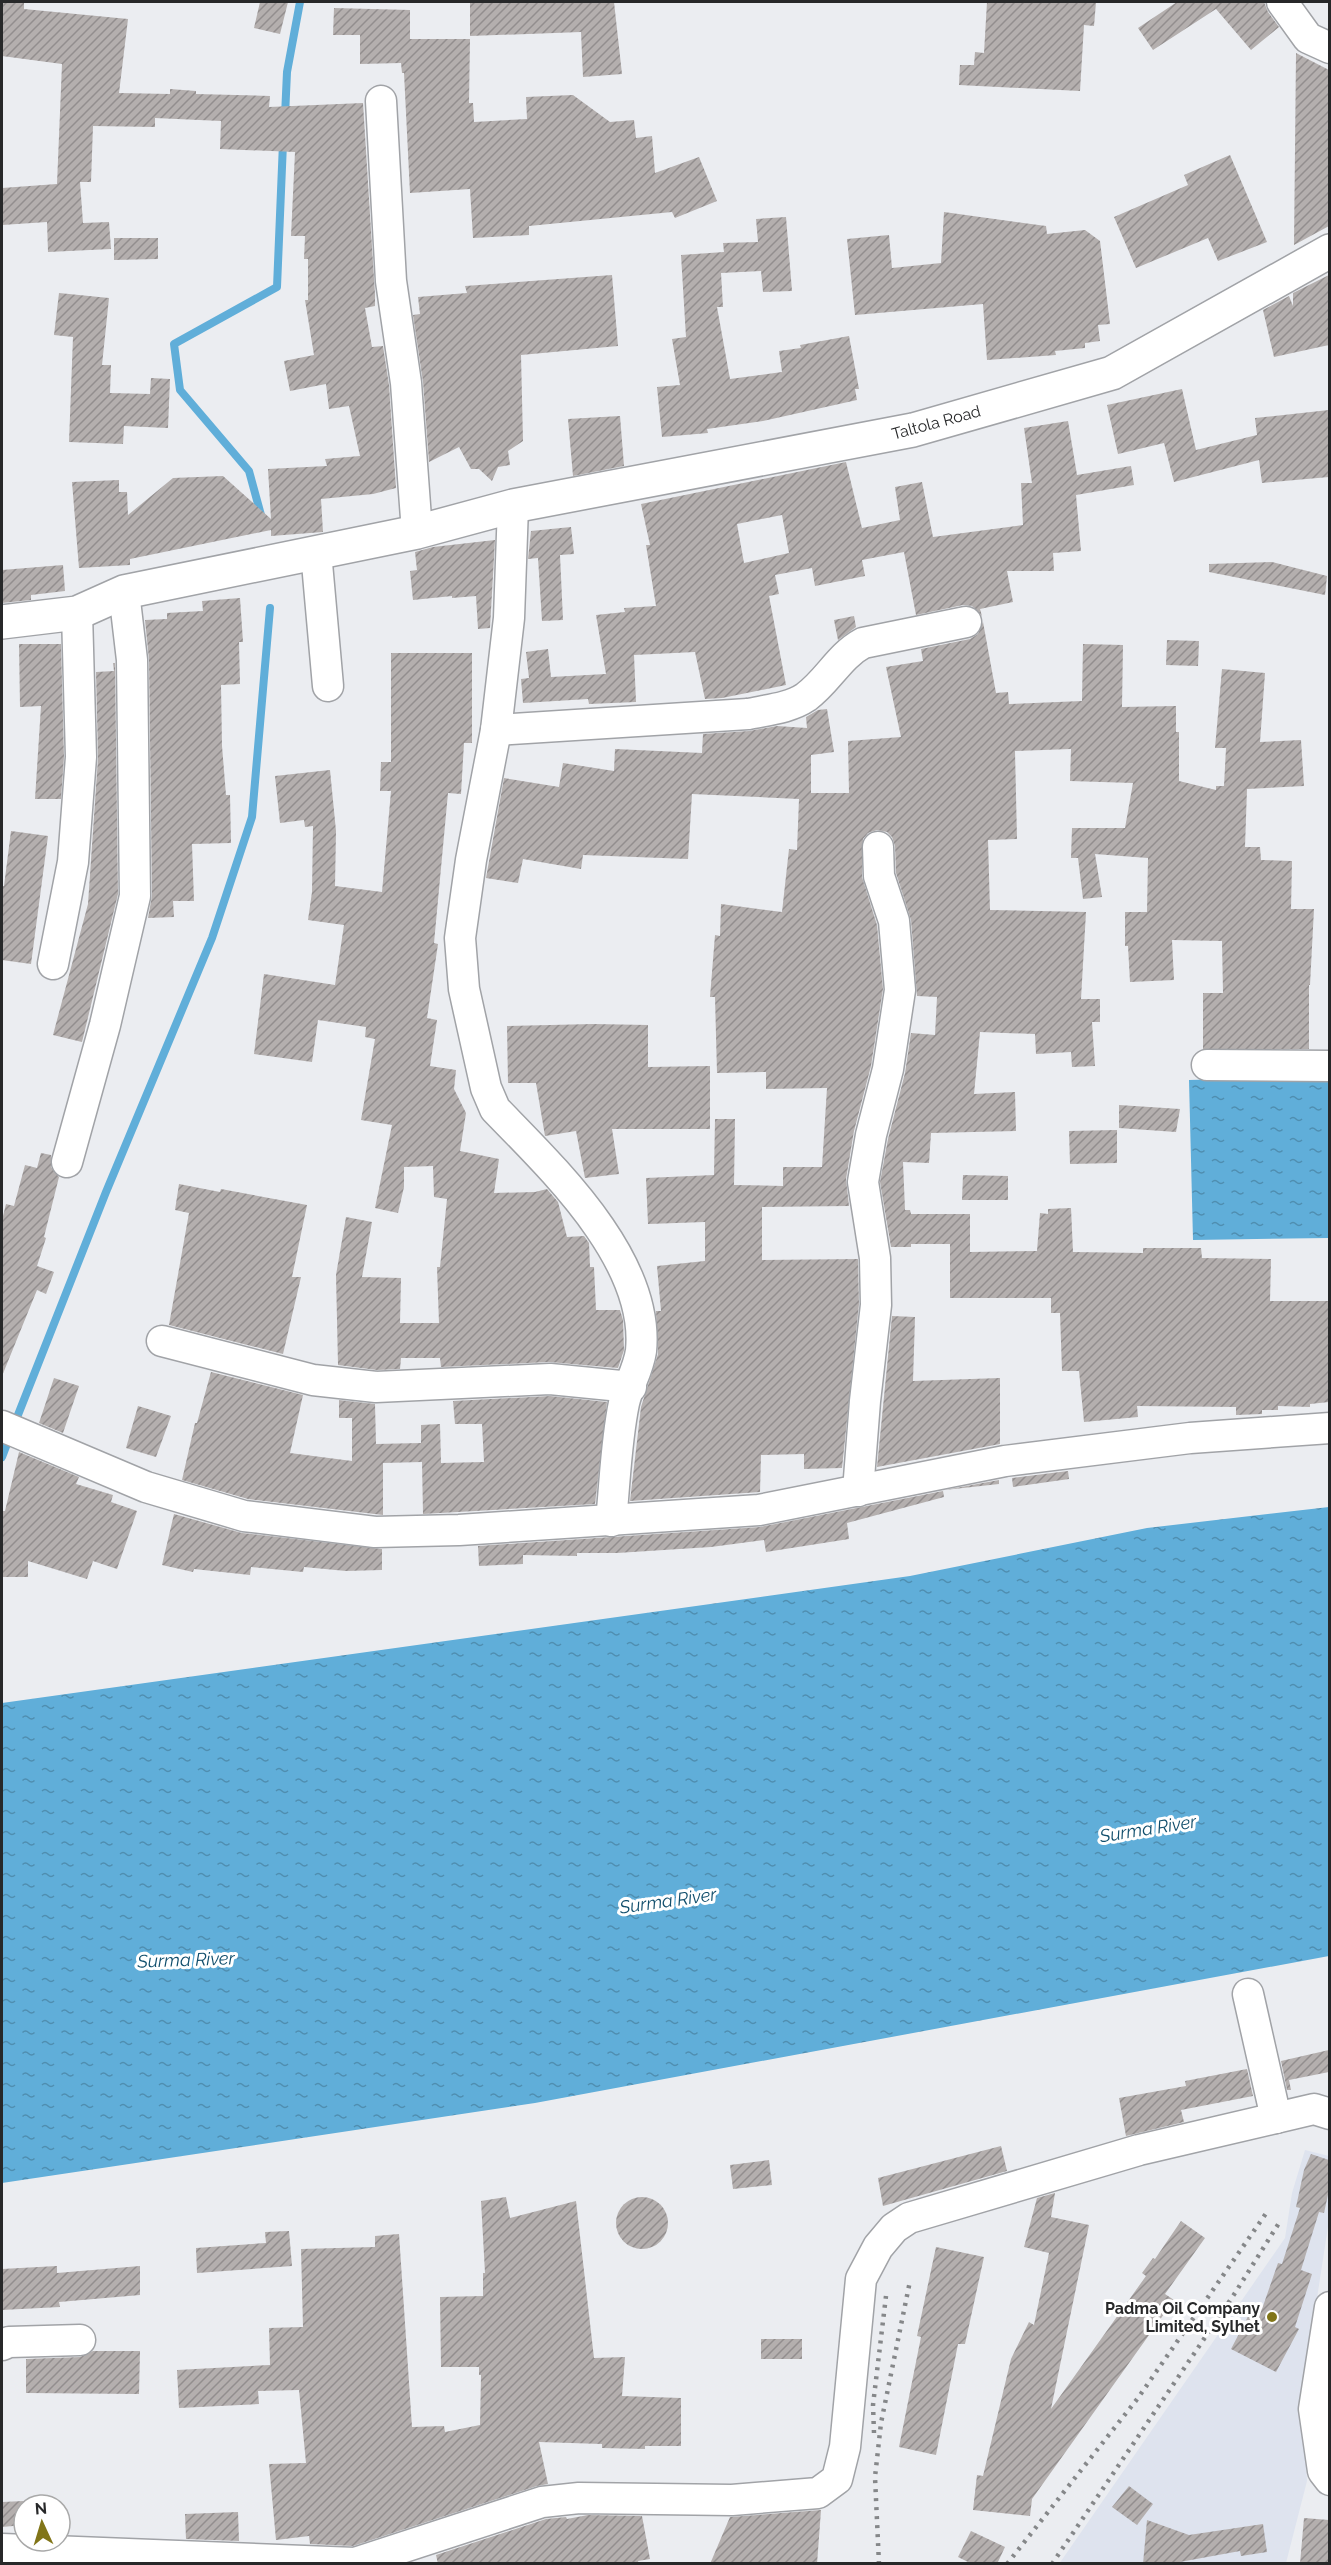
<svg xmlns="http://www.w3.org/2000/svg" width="1331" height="2565" font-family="Raleway,sans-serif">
<defs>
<pattern id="water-ripples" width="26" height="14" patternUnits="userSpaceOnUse" patternTransform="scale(1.5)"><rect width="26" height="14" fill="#60aed9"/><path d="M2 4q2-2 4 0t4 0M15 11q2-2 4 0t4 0" fill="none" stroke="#4f8eb0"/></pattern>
<pattern id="building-hatch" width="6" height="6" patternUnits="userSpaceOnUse" patternTransform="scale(1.5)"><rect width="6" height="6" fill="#b4afae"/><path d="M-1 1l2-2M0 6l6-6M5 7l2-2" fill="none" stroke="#928e8e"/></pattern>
</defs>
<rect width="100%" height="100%" fill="#ebedf1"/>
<path fill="#dee3ee" d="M1305,2150L1329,2156V2220L1302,2396L1307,2481L1286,2563L1059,2564L1285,2238L1292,2193Z"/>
<g fill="url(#water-ripples)">
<path d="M1329,1076V1238L1193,1240L1189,1080Z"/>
<path d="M1329,1507V1956L535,2103L2,2183V1703L910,1576L1147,1528Z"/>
</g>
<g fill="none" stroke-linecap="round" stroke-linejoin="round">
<g stroke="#60aed9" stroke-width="8">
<path d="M285,116L287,72L300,2"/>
<path d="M261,515L249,471L180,390L174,344L277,287L283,143"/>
<path d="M14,1425L106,1192L212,938L252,817L270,608"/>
<path d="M2,1457L10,1436"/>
</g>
</g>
<g fill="url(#building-hatch)" fill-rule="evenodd">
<path d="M2,2H24V9L128,19L119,93L170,94V89L196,91V94L270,96L269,107L363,103L375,294V306L365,308L372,347L383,346L389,385L396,488L373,494L321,499L323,532L271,536V530L130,559V565L79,568L72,482L119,480V492H127L128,515L173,478L223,476L271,519L268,469L327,466L325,459L360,456L349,406L329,409L326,384L290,391L284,361L314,355L305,300H308V259H304L305,236H291L295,152L220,149L221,121L155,118V127L93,126L91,182H80L83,223L109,222L111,249L48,252L47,222L2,225V188L57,184L62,64L2,56Z"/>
<path d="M260,2H288L280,34L254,28Z"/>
<path d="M470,2H614L622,74L583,77L581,32L470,36Z"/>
<path d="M987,2H1096L1094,26L1084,25L1080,91L959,85L960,65H974L975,52L984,53Z"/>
<path d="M1177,2H1264L1268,12L1279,27L1251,50L1216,9L1153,50L1138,28Z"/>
<path d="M334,8L410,10V39H470L469,103H473L474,122L527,119L526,97L573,95L610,122L634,120L636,138L652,136L655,173L699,157L717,201L675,218L672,212L529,226V235L473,238L470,189L410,193L404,73H402L401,63L360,64V35H333Z"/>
<path d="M1296,53L1329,70V226L1294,245Z"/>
<path d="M1230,155L1267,242L1218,261L1208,238L1136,268L1114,217L1188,185L1184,175Z"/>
<path d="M944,212L1046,226L1047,234L1085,230L1100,241L1110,324L1098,325L1100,341L1085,343V348L1055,351L1056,355L987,360L983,304L855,315L847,239L889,235L892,268L941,263Z"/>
<path d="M786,217L792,291L763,292L761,271L721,273L723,307H717L730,379L782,372L779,351L801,348L800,345L849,336L859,389H855L857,400L763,421L707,429L708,433L662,437L657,387L680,385L672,339L686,337L681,255L724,252L723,243L758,242L756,219Z"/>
<path d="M114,238H158V259L114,260Z"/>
<path d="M612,275L618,346L521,355L523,441L508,451L510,465L498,467L492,481L479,469H471L459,447L429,462L423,382L413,315L420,314L418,297L467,293L465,286Z"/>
<path d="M1329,275V345L1274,357L1263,310L1289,296L1293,306V293Z"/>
<path d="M59,293L109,298L102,365H111L110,393L150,394L151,378L170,379L168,428L124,426L123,444L69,442L73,337L54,335Z"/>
<path d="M1182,389L1196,450L1257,435L1255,418L1329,410V477L1262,483L1259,460L1174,482L1164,443L1118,454L1107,405Z"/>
<path d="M620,416L624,466L573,476L568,419Z"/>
<path d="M1068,421L1077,475L1131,466L1134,485L1076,495L1081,551L1053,553L1054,571H1007L1013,602L980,609L982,616L972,606L963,605L916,615L904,552L862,560L865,576L815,586L812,568L775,575L779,594L769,596L786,685L722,698L705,699L695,652L634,655L636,702L589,704L588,699L523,703L521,679L529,678L526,652L548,649L551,677L606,674L596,615L625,612L624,608L656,606L646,545H650L641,504L846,462L862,528L900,520L895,487L922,482L933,537L1023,525L1021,483H1032L1024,428ZM782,515L789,553L744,563L737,524Z"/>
<path d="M571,527L574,554L560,555L563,620L542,621L538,558L528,559L531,531Z"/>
<path d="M495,540L490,628L478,629L476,596L452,598V596L413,600L410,571L417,570L415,552L433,547Z"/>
<path d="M1272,562L1327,576L1325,595L1209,572V564Z"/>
<path d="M63,565L65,591L31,595V600L2,603V570Z"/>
<path d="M240,598L243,642H239L240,684L221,685L222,746L226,795H230L231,843L192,844L194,901H173L174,917L148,918L152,896L149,660L145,620L167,619V613L203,611L202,601Z"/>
<path d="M854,616L856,627L838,640L834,620Z"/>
<path d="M983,622L996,693L1008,692L1009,704L1082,701L1083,644L1123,645L1122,707L1176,706V732H1179V781L1216,790V786H1224L1226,748H1215L1222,669L1265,673L1260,742L1301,740L1304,786L1247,789L1245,847H1260L1261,860L1292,861L1291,909H1314L1310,985H1309V1049H1203V993H1223L1222,941L1172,940L1174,980L1130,982L1128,946H1125V912H1147L1148,858L1095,854L1102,897L1083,899L1078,858H1071L1072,828H1125L1133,783L1070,781L1071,749L1015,751L1017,839L988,840L990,910L1086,912L1081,999H1100V1022H1092L1095,1066L1072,1067L1071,1052L1036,1054L1035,1034L980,1032L974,1094L1015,1092L1016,1131L931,1133L929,1163L903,1162L905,1210H910L911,1214H970V1252L1037,1251L1040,1213L1048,1214V1209L1071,1208L1073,1252L1143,1253V1248H1201L1202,1258L1271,1259L1270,1301H1329V1402L1310,1404V1407L1278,1406V1410H1262V1414L1236,1415V1407L1137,1406L1138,1417L1084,1422L1079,1371H1062L1060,1313H1051V1298H950V1244H911V1247H891L880,1182L888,1139L905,1073L911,1033L935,1035L937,997L917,996L911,920L896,873L895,846L892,837L887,832L877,830L868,833L863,839L862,877L877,925L883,989L871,1066L854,1131L846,1179L849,1206L762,1207V1260L858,1259L859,1304L842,1468L804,1469V1454L761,1455L760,1492L630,1501L641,1407L658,1354L656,1311H661L657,1266L705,1261V1222L648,1224L646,1178L714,1175L715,1119H735L734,1185L783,1186V1167H822L827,1088L766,1089V1072L717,1073L715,997H710L715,935L720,936L721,904L782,912L789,849L797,850L799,799L692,794L688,859L583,855L581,869L523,859L518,883L486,878L504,778L559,787L563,763L614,771L615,749L702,753L703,734L749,731L777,726L807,728L806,717L818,710L827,709L834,752L811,755V793H849L848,741L901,737L886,667L923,661L921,649L970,639L978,634Z"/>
<path d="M1167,640L1199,641L1198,666L1166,665Z"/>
<path d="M19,644H61L64,757L61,799H35L41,706L20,707Z"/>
<path d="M391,653H472V743H464L461,794L448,793L434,943L438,944L427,1018L437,1020L430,1066L456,1070L454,1089L466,1113L460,1151L499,1159L494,1193L535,1192L547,1189L558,1202L567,1237L584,1236L589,1243L590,1267H594L596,1310H620L623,1320L624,1350L618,1368L549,1362L441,1367L440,1358H401L400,1369L377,1370L338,1365L336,1275L346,1217L372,1222L362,1277L401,1278L400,1323H439L437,1267H440L447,1199L434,1197L433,1166L404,1167V1187L398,1213L375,1208L392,1125L361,1120L375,1039L365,1037L366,1027L318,1020L312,1062L254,1054L264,974L335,985L344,925L308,920L312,892L313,826L305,827L304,820L280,823L275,776L330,770L336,831L335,886L382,892L391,791H380L381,762H391Z"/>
<path d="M113,663H115L118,894L82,1042L53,1035L88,904L98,758L96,672L114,671Z"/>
<path d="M11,831L48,836L31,964L2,960V886H4Z"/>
<path d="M593,1024L648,1025V1067L710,1066V1129H612L619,1174L585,1178L576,1131L545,1136L536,1083H508L507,1026Z"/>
<path d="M1119,1105L1180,1109L1176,1132L1119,1128Z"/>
<path d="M1117,1130V1163L1070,1164L1069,1131Z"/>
<path d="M41,1153L51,1155V1167L59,1177L44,1237L46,1238L37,1266L54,1272L46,1294L37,1290L2,1376V1220L6,1204L14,1206L25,1165L37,1168Z"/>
<path d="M963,1175L1008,1176V1200H962Z"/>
<path d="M179,1184L220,1192L221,1189L307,1205L292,1277H301L283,1354L169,1325L189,1213L175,1210Z"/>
<path d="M892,1316L915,1317L913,1381L1000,1378V1444L877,1467Z"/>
<path d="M211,1372L303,1395L290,1453L352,1461V1418H339V1400L375,1404L376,1444L421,1443V1425L440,1424L441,1463L484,1462L482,1424H455L453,1401L550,1396L607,1402L595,1504L423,1514L422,1462L383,1463V1515L248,1499L182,1480L195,1423H197Z"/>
<path d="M54,1378L79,1386L63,1433L39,1423Z"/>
<path d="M138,1406L171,1416L156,1457L126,1448Z"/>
<path d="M19,1452L79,1477L76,1484L113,1495L111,1502L137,1511L117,1569L93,1561L87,1579L28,1561V1577H2V1511H5Z"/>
<path d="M1068,1471L1069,1479L1013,1487L1012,1478Z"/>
<path d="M999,1480V1484L945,1490Z"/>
<path d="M943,1491L944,1497L847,1523L849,1539L766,1552L764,1540L711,1547L617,1553H577V1556L523,1555V1564L479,1566L478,1546L760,1527Z"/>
<path d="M174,1514L242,1533L382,1549V1570L346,1571L304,1567L303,1572L251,1567L250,1575L194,1569L193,1572L162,1565Z"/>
<path d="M1329,2050V2072L1289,2080L1291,2090H1287L1281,2061Z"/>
<path d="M1247,2069L1253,2096L1181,2110L1184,2122L1126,2136L1119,2098L1186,2086L1185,2081Z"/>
<path d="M1001,2146L1007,2171L883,2206L878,2178Z"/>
<path d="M1311,2154L1329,2160V2190L1324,2213L1319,2212L1301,2270L1312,2274L1295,2327L1299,2329L1276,2372L1231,2349L1254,2305L1262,2309L1278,2263L1282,2264L1300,2208L1296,2207L1304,2170Z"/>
<path d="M769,2160L772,2185L733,2189L730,2165Z"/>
<path d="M1055,2193L1051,2217L1089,2225L1051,2409L1146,2276L1142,2273L1153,2258L1155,2259L1181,2221L1205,2238L1165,2294L1174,2300L1032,2499L1030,2516L973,2510L977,2475L983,2476L1011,2359L1029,2322L1034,2325L1049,2253L1024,2247L1037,2198Z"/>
<circle cx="642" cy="2223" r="26"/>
<path d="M506,2197L510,2218L576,2201L594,2358L625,2357L622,2396L681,2398V2446H645V2449L602,2448V2444L539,2442L548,2484L537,2486L353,2546L310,2544L309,2536L276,2540L269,2464L306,2463L299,2390L258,2391L259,2404L179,2408L177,2370L270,2365L269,2328L303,2327L301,2249L375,2247V2236L399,2234L412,2427L444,2426L445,2432L480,2425L481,2375H479V2367H441L440,2297L483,2296V2273H485L481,2201Z"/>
<path d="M289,2231L292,2266L197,2273L196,2248L266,2243L265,2232Z"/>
<path d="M936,2247L984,2257L965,2344H958L936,2455L899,2447L921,2337L917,2336Z"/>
<path d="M57,2266V2273L140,2266V2295L59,2302L60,2307L2,2310V2269Z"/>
<rect x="761" y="2339" width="41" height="20"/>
<path d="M93,2351H140L139,2394L26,2393V2359L80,2357Z"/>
<path d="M1129,2486L1153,2504L1137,2525L1112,2507Z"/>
<path d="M24,2501V2525L2,2527V2502Z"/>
<path d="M821,2510L817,2564H710L730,2517Z"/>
<path d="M238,2512L239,2541L186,2539L185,2514Z"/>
<path d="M588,2515L642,2516L650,2559L638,2561L639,2564H438L436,2555L546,2519L566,2517L567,2519Z"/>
<path d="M1304,2518L1329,2520V2564H1300Z"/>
<path d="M1147,2520L1189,2535L1263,2524L1267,2552L1241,2556L1240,2551L1169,2564H1143Z"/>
<path d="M971,2531L1005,2547L997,2564H972L958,2557Z"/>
</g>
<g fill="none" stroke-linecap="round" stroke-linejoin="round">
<g stroke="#a1a3a7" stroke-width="33">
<g id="minor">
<path d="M1282,2L1308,38L1330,48"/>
<path d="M381,101L391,281L406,383L417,532"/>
<path d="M513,506L509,618L496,730L471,860L460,938L464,989L486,1088L495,1109C553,1169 650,1260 641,1351C638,1371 628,1385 624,1403C616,1441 615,1482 611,1521"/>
<path d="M316,552L328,686"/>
<path d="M496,730L748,714C767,710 790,708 806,697C828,681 839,656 863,643L966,622"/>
<path d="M53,964L73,862L81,757L77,613"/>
<path d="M1207,1065L1330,1066"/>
<path d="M67,1162L105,1025L135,896L132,660L124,592"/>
<path d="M162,1341L313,1380L376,1387L550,1379L631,1387"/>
<path d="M2,1426L146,1487L244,1516L375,1532L459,1530L759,1510L1005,1461L1190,1438L1330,1428"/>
<path d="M858,1491L865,1401L876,1305L875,1258L863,1182L871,1135L888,1069L900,990L894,921L879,876L878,847"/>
<path d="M1248,1994L1276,2118"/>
<path d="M1330,2307L1314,2409L1323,2471L1330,2480"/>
<path d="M2,2345L9,2342L80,2340"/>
<path d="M2,2549L355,2563L542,2502L579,2498L732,2500L818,2493L837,2479L845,2447L861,2279L878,2247L894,2228L909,2218L1139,2150L1314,2109L1330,2114"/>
</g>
</g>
<g stroke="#a1a3a7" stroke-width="36">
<path id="major" d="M2,622L77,613L124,592L417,532L513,506L913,430L1112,373L1330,251"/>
</g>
<use href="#minor" stroke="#fff" stroke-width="30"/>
<use href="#major" stroke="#fff" stroke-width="33"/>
<g stroke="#858789" stroke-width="4.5" stroke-dasharray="3 6" stroke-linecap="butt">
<path d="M874,2433L873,2405L886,2296"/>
<path d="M879,2564L875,2477L881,2423L910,2281"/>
<path d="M1007,2564L1138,2398L1267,2212"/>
<path d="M1052,2564L1235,2293L1279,2223"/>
</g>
</g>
<circle fill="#817518" stroke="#fff" stroke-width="2" cx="1272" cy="2317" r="6"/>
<g text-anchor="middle" stroke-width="6" stroke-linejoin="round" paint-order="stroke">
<g font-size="16" fill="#272829" stroke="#fff">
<text transform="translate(936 422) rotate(-15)" y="6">Taltola Road</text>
</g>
<g font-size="16" font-weight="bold" fill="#272829" stroke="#fff" text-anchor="end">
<text x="1260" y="2314">Padma Oil Company<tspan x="1260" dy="18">Limited, Sylhet</tspan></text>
</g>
<g font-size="18" font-style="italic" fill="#104e6c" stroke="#fff">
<text transform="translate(1148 1829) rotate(-9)" y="6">Surma River</text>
<text transform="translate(668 1901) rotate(-8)" y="6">Surma River</text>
<text transform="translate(186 1960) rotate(-2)" y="6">Surma River</text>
</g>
</g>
<rect width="1331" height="2565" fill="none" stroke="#272829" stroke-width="6"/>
<g transform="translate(42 2523) rotate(356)"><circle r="28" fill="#ffffff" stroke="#a9a9a9" stroke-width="1.5"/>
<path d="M0-4.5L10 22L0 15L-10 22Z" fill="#817518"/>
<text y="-9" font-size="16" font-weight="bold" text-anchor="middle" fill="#272829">N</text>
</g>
</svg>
